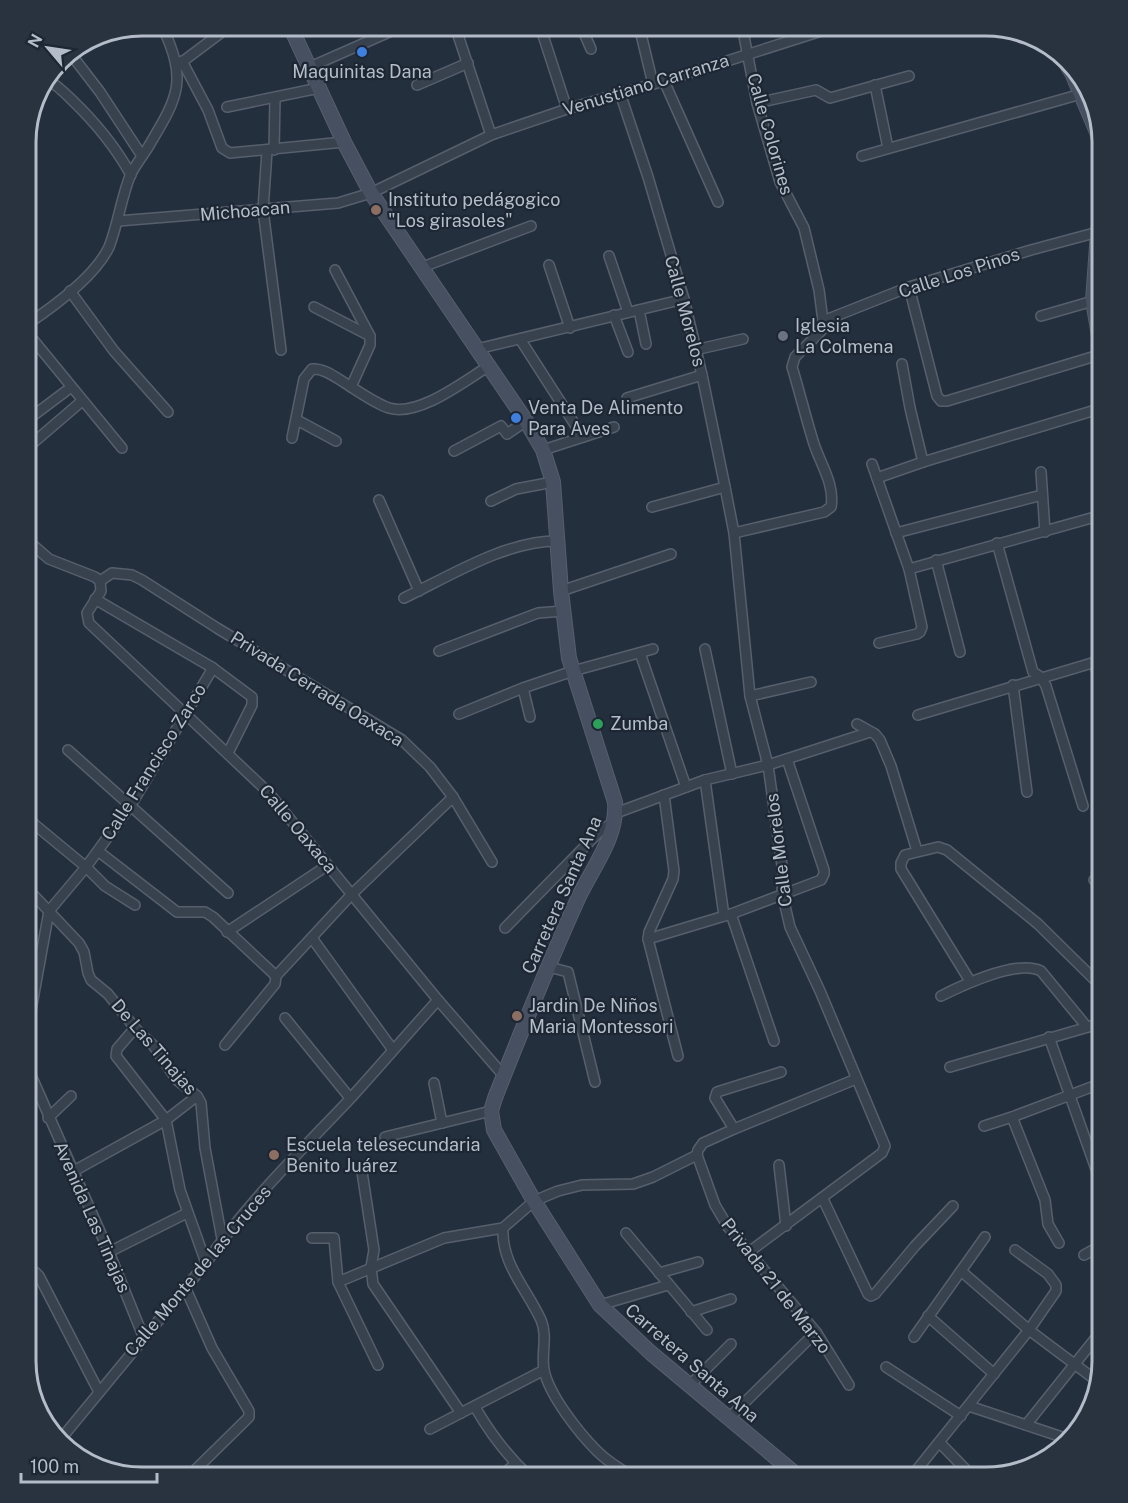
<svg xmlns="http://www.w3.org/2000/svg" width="1128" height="1503" font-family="'Public Sans',sans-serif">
<rect width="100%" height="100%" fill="#242f3e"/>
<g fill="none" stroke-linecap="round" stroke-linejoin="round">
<g stroke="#565f6c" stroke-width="12">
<g id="street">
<path d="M208,26L215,37"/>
<path d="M455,26L491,135"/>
<path d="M540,26L567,109"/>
<path d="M581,26L591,49"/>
<path d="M639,26L653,84"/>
<path d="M70,53L100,92L142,156"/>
<path d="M182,61L208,110L222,148L230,153L344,142"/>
<path d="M178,65L230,26"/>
<path d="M310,67L403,26"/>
<path d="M46,79C56,84 64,92 72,100C96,123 115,146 131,175"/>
<path d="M664,81L718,202"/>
<path d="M417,85L468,63"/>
<path d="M875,85L888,148"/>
<path d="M620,93L648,177L684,299L702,375L725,487L734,533L750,696L768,765L783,873L782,893L790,927L820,991L885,1146L882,1153L749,1252"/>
<path d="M757,103L816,90L830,98L909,76"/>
<path d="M227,107L319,88"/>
<path d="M274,150L275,98"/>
<path d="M267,151L263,210L281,350"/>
<path d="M862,156L1081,94"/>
<path d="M118,221L338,203L371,193L491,135L567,109L664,81L837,26"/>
<path d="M609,256L628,312"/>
<path d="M549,265L570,328"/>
<path d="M420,268L531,226"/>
<path d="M335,270L370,336V345L351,387"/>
<path d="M909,287L937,396L941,401H947L1102,354"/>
<path d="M70,291L114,351L168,412"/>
<path d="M26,302L35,318"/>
<path d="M314,307L370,336"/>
<path d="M639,310L646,344"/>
<path d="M614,315L628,352"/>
<path d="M1041,316L1093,301"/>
<path d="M823,321L909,287L1031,250L1098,232"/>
<path d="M26,325C53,307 95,277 109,247C118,224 121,199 130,176C134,167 141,158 147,149C177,98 189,83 162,26"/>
<path d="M26,331L122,448"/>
<path d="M520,339L583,437"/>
<path d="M477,349L684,299"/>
<path d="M695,350L743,339"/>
<path d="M902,364L910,408L923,462"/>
<path d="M627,398L702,375"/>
<path d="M297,420L336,441"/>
<path d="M26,421L70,388"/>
<path d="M292,438L304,379L312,369C324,368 335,377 345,383C358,391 374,403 389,408C419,417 464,381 489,366"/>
<path d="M26,449L82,401"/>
<path d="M543,450L614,427"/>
<path d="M454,451L501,426L507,434L526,421"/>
<path d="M872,464L909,569L922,627L920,632L917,634L879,643"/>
<path d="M1041,472L1045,532"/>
<path d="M877,478L923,462L1102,408"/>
<path d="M379,500L419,591"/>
<path d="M491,501L516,489L553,482"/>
<path d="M652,507L725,487"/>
<path d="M734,533L824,512L831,507C835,485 821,465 814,444C806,419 800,393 792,367L795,357L821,331L823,321L819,290L804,228L780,182L757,103L742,26"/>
<path d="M896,533L1042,495"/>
<path d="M26,539L49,559L95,577L100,581"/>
<path d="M997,543L1033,672L1041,677L1046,686L1083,806"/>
<path d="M936,560L960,652"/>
<path d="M909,569L1102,515"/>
<path d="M100,581L101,591L87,613L89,623L268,792L438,1000L504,1076"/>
<path d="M100,581L112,573L132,575L142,580L217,628L402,740L430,767L453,797L492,862"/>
<path d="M561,591L671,554"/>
<path d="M404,598C450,576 505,541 557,541"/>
<path d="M95,599L213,668L252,697V705L228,753"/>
<path d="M705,649L732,774"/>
<path d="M439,651L538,613L563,611"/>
<path d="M640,653L686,787"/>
<path d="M1094,662L1102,689"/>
<path d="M1013,685L1027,792"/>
<path d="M523,688L530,717"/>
<path d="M750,696L811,682"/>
<path d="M459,714L523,688L573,671L653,649"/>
<path d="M918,715L1102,660"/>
<path d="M857,724L875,734L880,740L891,766L917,851"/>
<path d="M68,750L228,893"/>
<path d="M705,780L724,916"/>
<path d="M664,795L674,871L673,879L649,932L648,939L678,1056"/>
<path d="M616,813L705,780L768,765L870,732"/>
<path d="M26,814L34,824L86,867L105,886L135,905"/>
<path d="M98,851L177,912H205L213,917L276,976"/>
<path d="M1094,880L1102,877"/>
<path d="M26,887L79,943L84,952L88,973L91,980L108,994L135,1028L153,1045L177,1080L197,1096L201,1103L205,1148L222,1239"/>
<path d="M731,914L774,1041"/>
<path d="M505,928L601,830L615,822"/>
<path d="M227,932L328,865"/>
<path d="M312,938L393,1050"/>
<path d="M648,939L731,914L821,880L824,874V870L787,759"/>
<path d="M549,967L568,972L595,1082"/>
<path d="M276,976L352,894L453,797"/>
<path d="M970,981L901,869V863L905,855L938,847L947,850L1038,924L1102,987"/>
<path d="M941,996C963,985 1018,959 1041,971L1087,1027"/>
<path d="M285,1018L350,1098"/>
<path d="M135,1028L117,1049L116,1056L166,1120L180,1190L206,1263"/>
<path d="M1049,1037L1102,1186"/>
<path d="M26,1038L49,911L86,867L131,805L213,668"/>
<path d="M225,1045L275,984L276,976"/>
<path d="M26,1064L109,1252L143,1336"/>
<path d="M950,1067L1102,1023"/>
<path d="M434,1083L442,1123"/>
<path d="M1012,1117L1045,1200L1048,1224L1059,1243"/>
<path d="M48,1118L71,1096"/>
<path d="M984,1126L1012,1117L1102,1083"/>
<path d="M734,1129L715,1098L717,1092L781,1072"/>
<path d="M385,1137L491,1111"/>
<path d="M779,1165L786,1226"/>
<path d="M72,1172L166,1120L197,1096"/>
<path d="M362,1172L374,1250L371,1267L373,1284L461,1413"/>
<path d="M823,1199L868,1294L871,1296L875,1294L915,1246L953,1206"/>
<path d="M503,1228C501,1264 527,1289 541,1320C548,1336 541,1354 544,1370C549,1395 579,1433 597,1451C608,1462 621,1470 634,1477"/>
<path d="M626,1233L707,1330"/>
<path d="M312,1238H334L338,1282L378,1365"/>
<path d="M109,1252L187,1213"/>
<path d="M1084,1255L1102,1245"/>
<path d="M961,1271L1029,1330L1097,1381"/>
<path d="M659,1273L698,1262"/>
<path d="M26,1278L31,1272H35L39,1276L99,1392"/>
<path d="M338,1282L444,1238L503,1228L534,1201L558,1191L582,1185L633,1184L653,1177L697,1155"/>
<path d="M185,1287L212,1348L249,1411V1417L188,1477"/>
<path d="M600,1305L668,1285"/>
<path d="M691,1312L731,1299"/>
<path d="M928,1316L994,1374"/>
<path d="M914,1337L985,1237"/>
<path d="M886,1367L961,1416"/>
<path d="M849,1385L816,1332L728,1227L715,1205L697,1155L698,1150L703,1143L734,1129L856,1079"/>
<path d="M689,1386L731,1344"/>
<path d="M969,1406L1068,1439"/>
<path d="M475,1407C490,1433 507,1456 530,1477"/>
<path d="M728,1419L816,1332"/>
<path d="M1026,1425L1102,1330"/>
<path d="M430,1429L544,1370"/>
<path d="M60,1440L206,1263C247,1203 299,1153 349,1100C379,1067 408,1033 438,1000"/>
<path d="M939,1442L973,1477"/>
<path d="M500,1477L515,1464"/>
<path d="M911,1477L1029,1330L1056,1291V1285L1048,1274L1015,1250"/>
</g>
</g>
<g stroke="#565f6c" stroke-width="16">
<g id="secondary">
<path d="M290,26L344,142L371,193L526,421L543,450L553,482L561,591L569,658L615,802C618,839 590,870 576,903C547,967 521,1032 495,1098L491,1111L494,1130L534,1201L600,1305L651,1353L799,1477"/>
<path d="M1064,60L1072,73L1102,144"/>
<path d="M1102,353L1093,301L1098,232L1102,206"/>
</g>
</g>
<use href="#street" stroke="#38414e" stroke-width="9"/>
<use href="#secondary" stroke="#465061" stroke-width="14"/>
</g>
<g fill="#3f7fe0" stroke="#1d2633" stroke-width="2">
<circle cx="362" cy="52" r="6"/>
<circle cx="516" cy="418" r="6"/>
</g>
<g fill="#8d6e63" stroke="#1d2633" stroke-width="2">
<circle cx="376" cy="210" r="6"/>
<circle cx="517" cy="1016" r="6"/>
<circle cx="274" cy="1155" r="6"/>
</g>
<circle fill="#6b7280" stroke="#1d2633" stroke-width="2" cx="783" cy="336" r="6"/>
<circle fill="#2e9e5b" stroke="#1d2633" stroke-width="2" cx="598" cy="724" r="6"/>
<g text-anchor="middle" stroke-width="4.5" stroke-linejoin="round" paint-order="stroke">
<g font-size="18" fill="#b4bcc9" stroke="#1d2633" text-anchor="start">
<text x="362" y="78" text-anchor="middle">Maquinitas Dana</text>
<text x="388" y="206">Instituto pedágogico<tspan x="388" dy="21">"Los girasoles"</tspan></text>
<text x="795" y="332">Iglesia<tspan x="795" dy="21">La Colmena</tspan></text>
<text x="528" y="414">Venta De Alimento<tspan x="528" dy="21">Para Aves</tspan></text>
<text x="610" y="730">Zumba</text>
<text x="529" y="1012">Jardin De Niños<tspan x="529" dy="21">Maria Montessori</tspan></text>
<text x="286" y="1151">Escuela telesecundaria<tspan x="286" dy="21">Benito Juárez</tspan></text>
</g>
<g font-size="18" fill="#b4bcc9" stroke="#1d2633">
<text transform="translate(646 85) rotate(-17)" y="6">Venustiano Carranza</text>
<text transform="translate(770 134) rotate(74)" y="6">Calle Colorines</text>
<text transform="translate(245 211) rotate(-5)" y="6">Michoacan</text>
<text transform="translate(959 273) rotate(-18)" y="6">Calle Los Pinos</text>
<text transform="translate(685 311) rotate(75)" y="6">Calle Morelos</text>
<text transform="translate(317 689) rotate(32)" y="6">Privada Cerrada Oaxaca</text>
<text transform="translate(154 762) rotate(-58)" y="6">Calle Francisco Zarco</text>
<text transform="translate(298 829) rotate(50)" y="6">Calle Oaxaca</text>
<text transform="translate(779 850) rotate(-97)" y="6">Calle Morelos</text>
<text transform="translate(562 895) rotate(-66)" y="6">Carretera Santa Ana</text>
<text transform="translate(154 1047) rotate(49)" y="6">De Las Tinajas</text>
<text transform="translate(92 1217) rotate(66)" y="6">Avenida Las Tinajas</text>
<text transform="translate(198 1271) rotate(-50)" y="6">Calle Monte de las Cruces</text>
<text transform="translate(776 1286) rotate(52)" y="6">Privada 21 de Marzo</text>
<text transform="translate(692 1363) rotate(41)" y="6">Carretera Santa Ana</text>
</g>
</g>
<path d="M0 0H1128V1503H0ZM142 36H986A106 106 0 0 1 1092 142V1361A106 106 0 0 1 986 1467H142A106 106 0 0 1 36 1361V142A106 106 0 0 1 142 36Z" fill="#29323f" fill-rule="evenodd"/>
<path fill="none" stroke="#b4bcc9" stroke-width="3" d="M142 36H986A106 106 0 0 1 1092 142V1361A106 106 0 0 1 986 1467H142A106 106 0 0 1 36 1361V142A106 106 0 0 1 142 36Z"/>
<g transform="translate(48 48) rotate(299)" stroke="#1d2633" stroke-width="4.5" paint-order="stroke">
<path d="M0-4.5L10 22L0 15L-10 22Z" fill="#b4bcc9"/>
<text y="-9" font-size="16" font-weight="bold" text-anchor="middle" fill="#b4bcc9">N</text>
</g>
<path d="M21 1473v9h136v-9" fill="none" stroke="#b4bcc9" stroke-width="3"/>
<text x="30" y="1473" font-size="18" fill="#b4bcc9" stroke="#1d2633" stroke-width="4.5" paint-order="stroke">100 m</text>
</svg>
